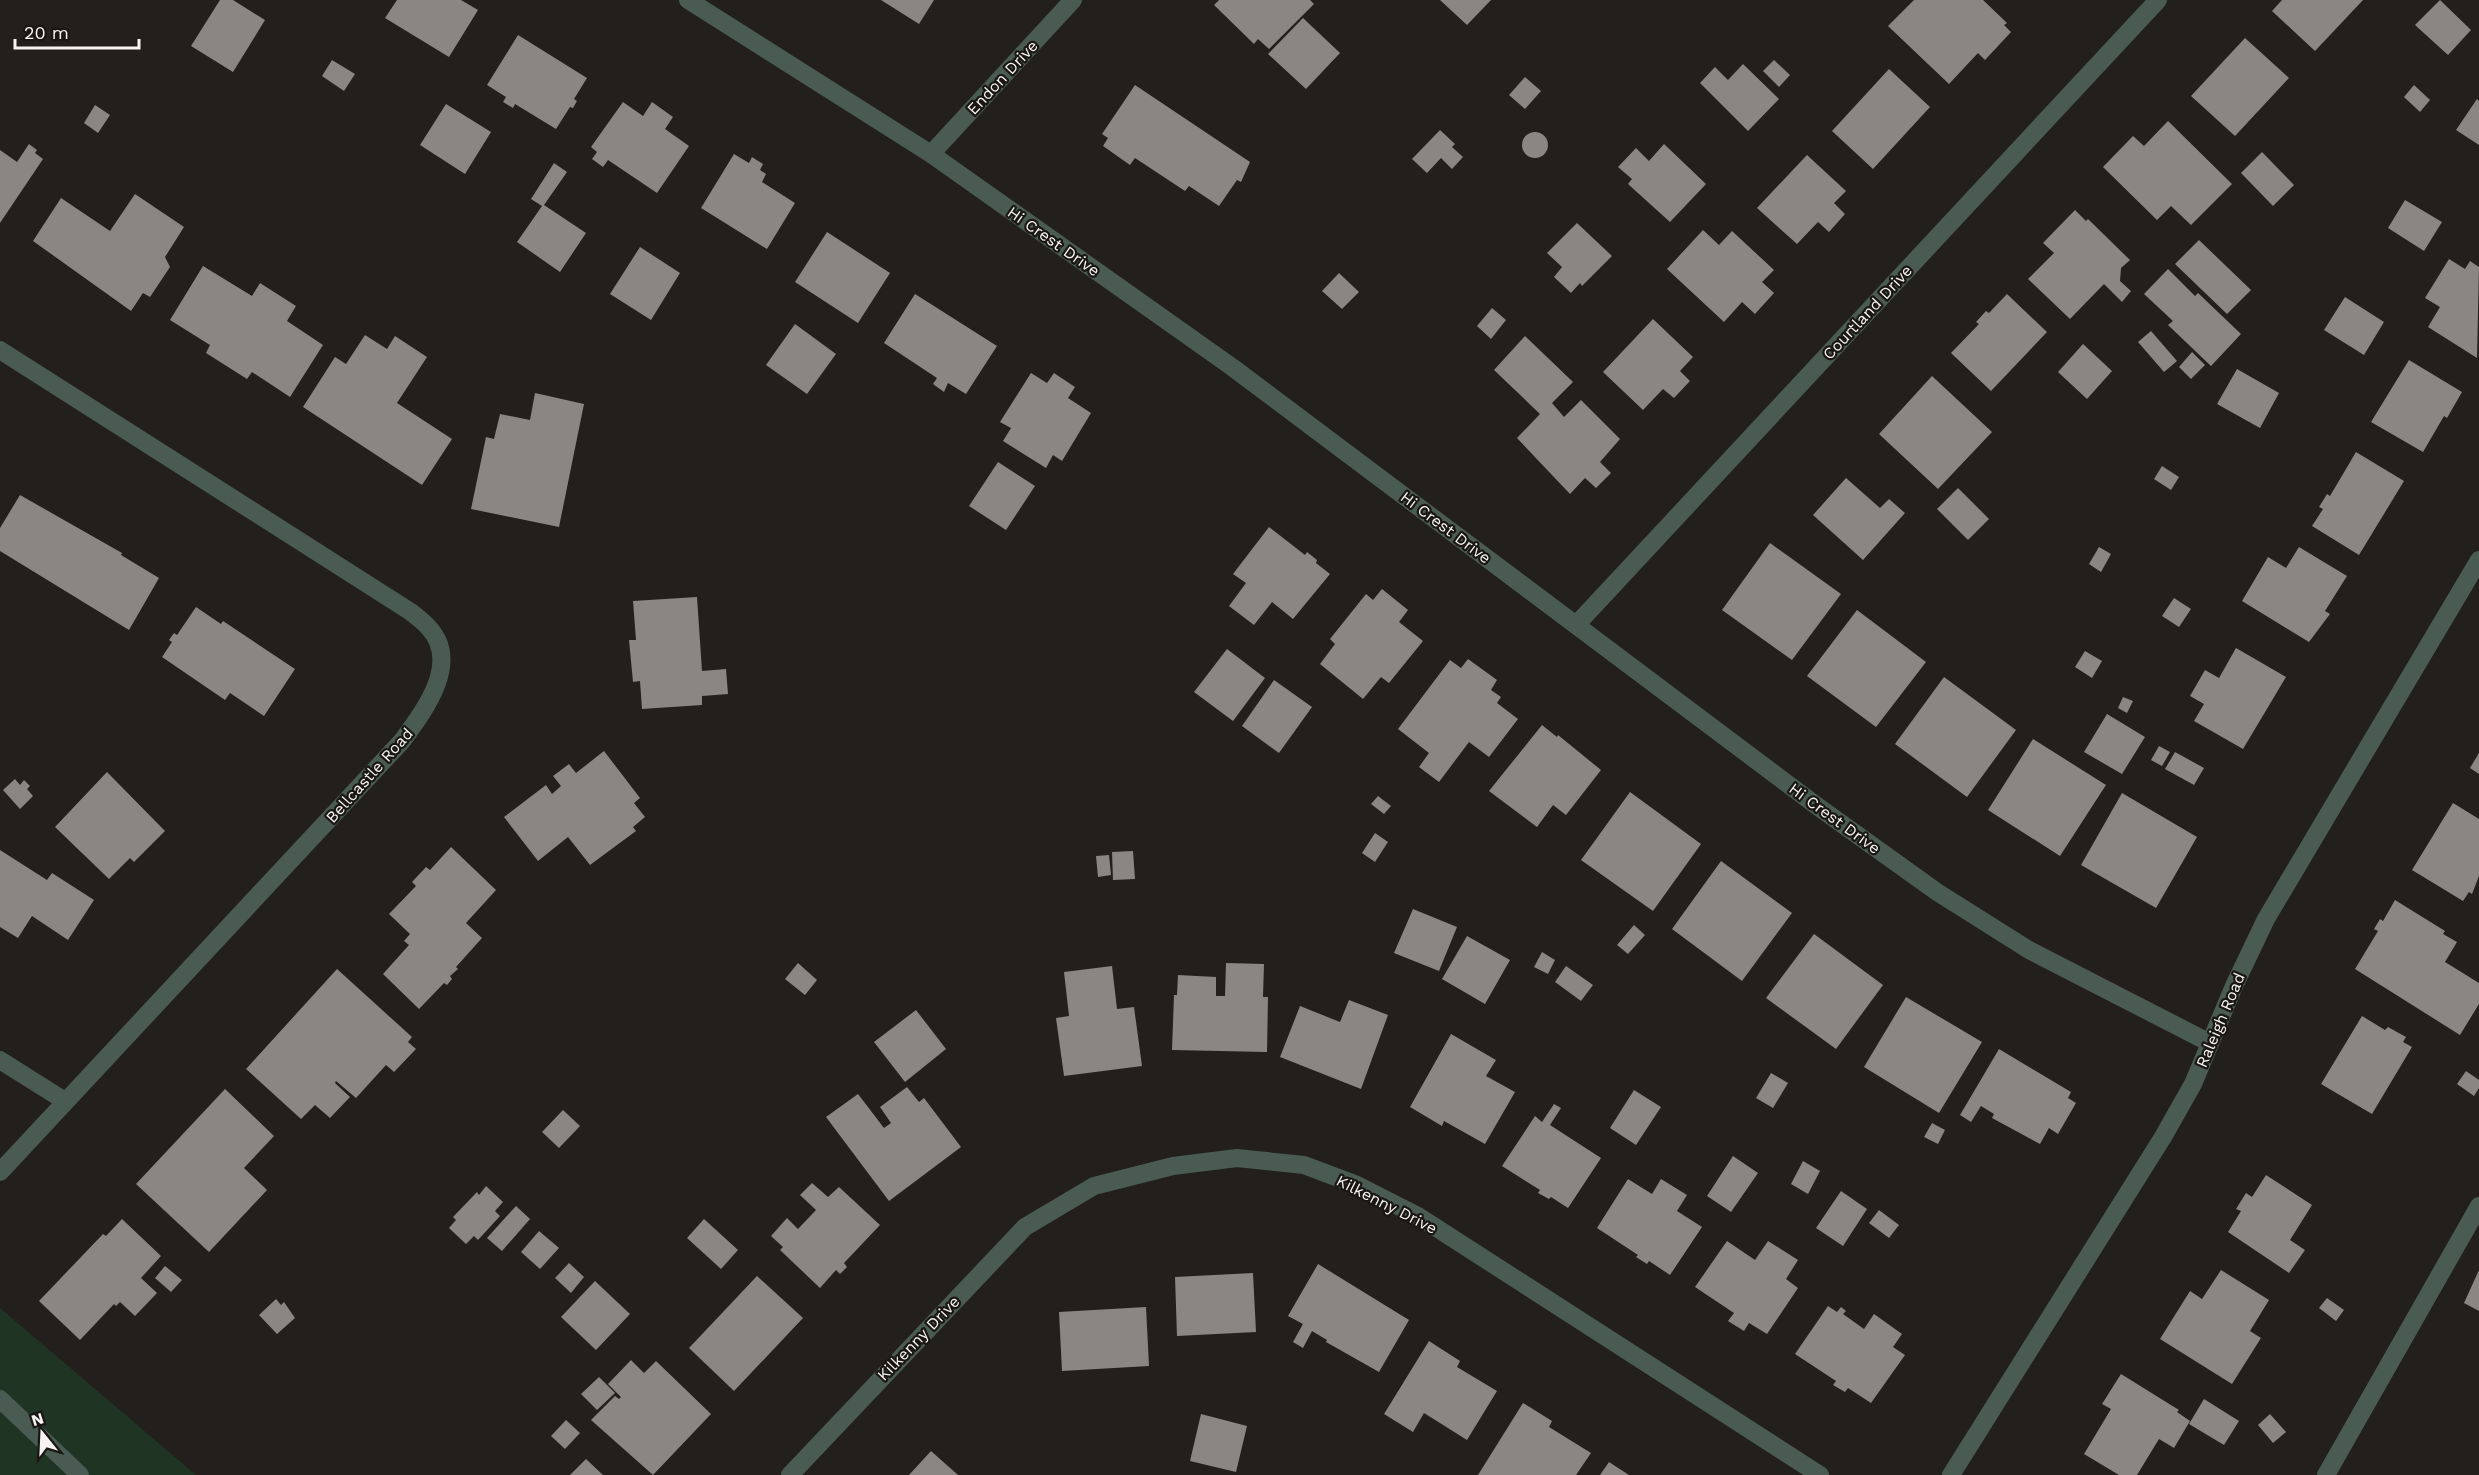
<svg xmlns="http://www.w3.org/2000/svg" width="2479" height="1475" font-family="'Work Sans',sans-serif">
<rect width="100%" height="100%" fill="#221f1d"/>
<path fill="#203424" d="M0,1308L196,1475H0Z"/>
<g fill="#8a8684">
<path d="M220,0H233L265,20L233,72L191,46Z"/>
<path d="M397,0H461L478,10L449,57L385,18Z"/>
<path d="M881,0H934L919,24Z"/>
<path d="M1219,0H1310L1314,4L1269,49L1258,39L1254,44L1214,5Z"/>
<path d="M1440,0H1491L1467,25Z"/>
<path d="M1914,0H1983L2007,23L2004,25L2011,32L1985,60L1978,53L1949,84L1888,26Z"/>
<path d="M2282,0H2363L2315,51L2272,11Z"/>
<path d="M2440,0L2471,30L2448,55L2415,25Z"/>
<path d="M1303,18L1340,53L1306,89L1268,54Z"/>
<path d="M518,35L587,78L574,99L577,101L573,108L570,107L556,129L515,104L513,108L503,102L506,97L487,85Z"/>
<path d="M2245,38L2289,78L2235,136L2191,96Z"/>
<path d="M332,60L355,74L344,91L322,76Z"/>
<path d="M1774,60L1790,75L1779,87L1763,71Z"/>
<path d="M1743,64L1779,99L1748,131L1700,83L1715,67L1728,80Z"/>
<path d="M1889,69L1930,107L1873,169L1832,131Z"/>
<path d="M1525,77L1541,91L1525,109L1509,95Z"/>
<path d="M1135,85L1250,162L1241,182L1237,180L1219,206L1189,186L1185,191L1135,158L1130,165L1103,146L1108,138L1102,134Z"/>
<path d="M2414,85L2430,100L2420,112L2404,97Z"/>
<path d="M2477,99L2479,101V145L2456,130Z"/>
<path d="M623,102L643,116L652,102L673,117L665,129L689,146L657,193L608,160L603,167L592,159L597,152L591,147Z"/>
<path d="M446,104L491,132L465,174L420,145Z"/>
<path d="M95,105L110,115L98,133L84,123Z"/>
<path d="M2168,121L2232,184L2191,225L2171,206L2157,220L2103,167L2133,136L2144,146Z"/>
<path d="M1440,130L1455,144L1452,147L1463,157L1452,169L1441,158L1427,173L1412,159Z"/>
<circle cx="1535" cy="145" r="13"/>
<path d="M29,144L37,150L35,153L43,159L0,223V150L17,162Z"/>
<path d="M1664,144L1706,184L1670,222L1628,184L1632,179L1618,167L1636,148L1649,161Z"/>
<path d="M2262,152L2294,185L2273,206L2241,173Z"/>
<path d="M734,154L749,163L752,157L763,164L760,170L766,174L762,182L795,203L767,249L701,208Z"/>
<path d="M1807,155L1846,191L1834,203L1845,214L1829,232L1818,222L1797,244L1757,208Z"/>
<path d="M554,163L567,172L544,205L586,233L560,272L517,242L542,206L531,199Z"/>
<path d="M135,194L184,227L165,257L170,267L150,297L143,293L131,311L33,241L61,198L110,231Z"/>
<path d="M2405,200L2442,222L2424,251L2388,228Z"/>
<path d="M2075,210L2086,221L2088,219L2130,260L2121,268L2120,281L2131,291L2122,302L2104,284L2070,319L2028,279L2054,253L2043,243Z"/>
<path d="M1577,223L1612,256L1582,286L1580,283L1571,293L1554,277L1562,267L1547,253Z"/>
<path d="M1703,230L1719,245L1732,231L1774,270L1762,282L1774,293L1755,314L1742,302L1724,322L1667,269Z"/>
<path d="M827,232L890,273L858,323L795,282Z"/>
<path d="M2199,240L2251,290L2227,314L2175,264Z"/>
<path d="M640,247L680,273L651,320L610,294Z"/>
<path d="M2449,259L2465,269L2470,261L2479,267L2477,358L2428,327L2440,307L2425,298Z"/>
<path d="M203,266L252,296L260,283L296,306L287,321L323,345L290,397L252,372L247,379L206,353L210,345L170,320Z"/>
<path d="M2168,269L2195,296L2198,293L2241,334L2211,366L2168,325L2173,321L2144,294Z"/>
<path d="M1339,273L1359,292L1342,309L1322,291Z"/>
<path d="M915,294L997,346L966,394L948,383L944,392L933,384L937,378L884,343Z"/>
<path d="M2007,294L2047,332L1991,391L1951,353L1979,324L1976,322L1986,311L1989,313Z"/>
<path d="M2345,297L2384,322L2364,355L2324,330Z"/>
<path d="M1492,308L1506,320L1491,339L1477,326Z"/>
<path d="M1653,319L1693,357L1680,371L1690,381L1674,398L1663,389L1643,410L1603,372Z"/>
<path d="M795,324L836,354L807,394L766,365Z"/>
<path d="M2151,331L2177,361L2164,372L2138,342Z"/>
<path d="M365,335L387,349L395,336L427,357L397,403L452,439L422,485L303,407L335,357L346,364Z"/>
<path d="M1525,336L1573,382L1552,403L1564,417L1581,400L1620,439L1600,462L1611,473L1596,488L1585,478L1570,494L1517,438L1540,414L1494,370Z"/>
<path d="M2083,344L2112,371L2087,399L2058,372Z"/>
<path d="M2192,352L2205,365L2191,379L2179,367Z"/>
<path d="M2409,360L2462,392L2447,418L2444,416L2423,452L2371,422Z"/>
<path d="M2237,369L2279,393L2260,428L2217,404Z"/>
<path d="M1031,373L1047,383L1054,373L1075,387L1068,398L1091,413L1062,461L1053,455L1046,468L1003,441L1011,428L1000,422Z"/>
<path d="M1932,376L1992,432L1938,489L1879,434Z"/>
<path d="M535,393L584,404L559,527L471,509L486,437L494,439L500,414L530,420Z"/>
<path d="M2356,452L2404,481L2359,555L2312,526L2323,509L2319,507L2327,494L2330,496Z"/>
<path d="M998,462L1035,486L1006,530L969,506Z"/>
<path d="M2162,466L2179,477L2171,490L2154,479Z"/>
<path d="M1846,478L1880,508L1889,499L1905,513L1863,560L1813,515Z"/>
<path d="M1958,488L1989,519L1968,540L1937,509Z"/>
<path d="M20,495L122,553L121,555L159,578L129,630L0,551V528Z"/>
<path d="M1269,527L1305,555L1307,552L1317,560L1316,563L1330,574L1293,619L1272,602L1254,625L1229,606L1246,583L1233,574Z"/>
<path d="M1770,543L1841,594L1792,660L1722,610Z"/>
<path d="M2099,547L2111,554L2101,572L2089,564Z"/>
<path d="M2299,547L2347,576L2325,611L2330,614L2309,642L2242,601L2268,557L2286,568Z"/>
<path d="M1382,589L1408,610L1399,622L1423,641L1389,683L1381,677L1363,699L1320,664L1335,644L1330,639L1366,594L1373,600Z"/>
<path d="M697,597L702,671L726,669L728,694L702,696V705L642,709L640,681L633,682L629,640H636L633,601Z"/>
<path d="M2174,598L2191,609L2179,627L2162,616Z"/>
<path d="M196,607L221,624L223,621L295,669L264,716L230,693L225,700L162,657L172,642L169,640L174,633L177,635Z"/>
<path d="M1857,610L1926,662L1876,727L1807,676Z"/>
<path d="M2236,648L2286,677L2243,749L2194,721L2204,704L2190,696L2205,670L2219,678Z"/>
<path d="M1227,649L1265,678L1233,721L1194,692Z"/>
<path d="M2085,651L2102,661L2092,678L2075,667Z"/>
<path d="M1468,659L1497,680L1491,690L1501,697L1497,703L1518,719L1489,757L1469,742L1439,782L1419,767L1429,753L1398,729L1450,660L1461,668Z"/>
<path d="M1944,677L2016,730L1967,797L1895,744Z"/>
<path d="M1274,680L1312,707L1279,753L1242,726Z"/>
<path d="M2123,697L2133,701L2127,713L2118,708Z"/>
<path d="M2107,714L2145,737L2122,774L2084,752Z"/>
<path d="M1542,725L1557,737L1558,735L1601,770L1566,815L1553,805L1537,827L1489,791Z"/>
<path d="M2033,739L2106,785L2060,856L1988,810Z"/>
<path d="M2159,746L2170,752L2162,766L2151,760Z"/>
<path d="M604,751L640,798L634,803L645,817L633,827L636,831L590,865L568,837L538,861L504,817L546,785L552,794L561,786L553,776L569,764L576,773Z"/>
<path d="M2175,752L2204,768L2194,785L2165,769Z"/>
<path d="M2479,753V774L2470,768Z"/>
<path d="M107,772L165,831L134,862L130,858L109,879L55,827Z"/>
<path d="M15,779L20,785L24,780L30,786L27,789L33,796L20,809L3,790Z"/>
<path d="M1630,792L1701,844L1653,911L1581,860Z"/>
<path d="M2122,793L2197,837L2156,908L2081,865Z"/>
<path d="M1378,796L1391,806L1384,814L1371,804Z"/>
<path d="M2453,803L2479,819V876L2472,894L2469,892L2463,901L2412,870Z"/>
<path d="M1375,833L1388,842L1375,862L1362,853Z"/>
<path d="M451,847L496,890L466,923L482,938L456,967L458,969L450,976L452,979L447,985L444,983L419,1009L383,974L409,945L404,941L410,934L389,914L416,886L412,882L426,867L430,870Z"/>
<path d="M0,850L47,880L52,873L94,900L68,940L32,916L18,938L0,927Z"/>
<path d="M1133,851L1135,879L1113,880L1112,852Z"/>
<path d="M1109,855L1111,875L1098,877L1096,856Z"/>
<path d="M1721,861L1792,913L1742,981L1672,929Z"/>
<path d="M2395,900L2445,931L2443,934L2457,942L2445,962L2479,983V1004L2460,1035L2355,969L2378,931L2374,929L2380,919L2383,921Z"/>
<path d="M1413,909L1457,927L1439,971L1394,953Z"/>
<path d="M1634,925L1645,935L1628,954L1617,945Z"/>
<path d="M1814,934L1883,985L1836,1049L1766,998Z"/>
<path d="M1467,936L1510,960L1485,1004L1442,979Z"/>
<path d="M1542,952L1555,960L1548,974L1534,967Z"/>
<path d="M798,963L817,980L805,995L785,979Z"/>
<path d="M1226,963L1264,964L1263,997H1268L1267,1052L1172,1050L1174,995H1177L1178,975L1216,977V996H1225Z"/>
<path d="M1112,966L1117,1009L1134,1007L1142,1066L1064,1076L1056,1018L1069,1016L1064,972Z"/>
<path d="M1566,966L1593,985L1581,1001L1555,982Z"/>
<path d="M337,969L412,1037L408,1042L416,1049L394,1072L386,1065L356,1098L336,1081L335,1083L350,1097L330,1118L315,1105L301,1119L246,1069Z"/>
<path d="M1906,997L1982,1042L1939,1113L1864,1067Z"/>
<path d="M1349,1000L1388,1015L1361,1089L1280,1057L1300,1006L1340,1022Z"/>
<path d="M916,1010L946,1049L905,1082L874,1042Z"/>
<path d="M2362,1016L2385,1030L2388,1027L2406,1037L2403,1042L2412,1047L2372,1114L2321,1084Z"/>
<path d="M1451,1034L1496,1060L1486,1076L1515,1092L1485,1144L1444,1121L1442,1126L1410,1107Z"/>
<path d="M1999,1049L2071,1092L2068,1098L2076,1103L2058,1134L2049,1128L2040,1144L1992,1118L1994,1114L1981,1106L1971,1122L1960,1115Z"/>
<path d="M2466,1071L2479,1080V1088L2474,1096L2457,1084Z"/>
<path d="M1771,1073L1788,1083L1773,1108L1756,1098Z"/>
<path d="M907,1087L919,1102L924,1098L961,1147L889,1201L826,1117L858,1094L884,1128L891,1123L880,1107Z"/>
<path d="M225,1089L274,1136L244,1168L267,1190L209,1252L136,1184Z"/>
<path d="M1634,1090L1661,1107L1636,1145L1610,1128Z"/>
<path d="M1554,1104L1561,1108L1550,1125L1601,1158L1568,1208L1551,1197L1549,1199L1538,1193L1540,1190L1502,1166L1535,1116L1542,1122Z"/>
<path d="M563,1110L580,1126L559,1148L542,1132Z"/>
<path d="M1932,1123L1945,1130L1938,1144L1924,1137Z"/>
<path d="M1733,1156L1758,1173L1731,1212L1707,1196Z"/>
<path d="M1803,1161L1820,1171L1808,1194L1791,1184Z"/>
<path d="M2266,1175L2312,1205L2290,1240L2305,1250L2289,1273L2228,1232L2241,1211L2236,1209L2246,1193L2252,1197Z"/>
<path d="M1628,1179L1652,1194L1661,1179L1687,1195L1677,1211L1702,1227L1670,1275L1649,1261L1647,1264L1636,1257L1638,1255L1597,1228Z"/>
<path d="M812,1183L828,1197L839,1187L880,1225L844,1263L847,1267L840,1274L836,1270L820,1288L780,1250L783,1247L771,1236L787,1218L798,1229L816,1210L800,1195Z"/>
<path d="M486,1186L503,1202L495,1211L500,1216L478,1240L474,1236L466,1244L449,1228L456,1220L453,1217L477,1192L479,1195Z"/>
<path d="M1841,1191L1867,1209L1843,1246L1816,1228Z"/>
<path d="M516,1206L530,1219L502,1251L487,1238Z"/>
<path d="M1879,1210L1899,1225L1889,1238L1869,1223Z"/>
<path d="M122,1219L161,1256L141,1278L157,1293L135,1316L120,1302L116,1306L114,1304L80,1340L39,1301L103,1234L106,1236Z"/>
<path d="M704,1219L738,1250L721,1269L687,1238Z"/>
<path d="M539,1231L559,1248L540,1269L521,1252Z"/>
<path d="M1727,1241L1755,1260L1768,1241L1798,1260L1786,1279L1798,1288L1767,1334L1749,1323L1744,1331L1728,1321L1734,1313L1695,1287Z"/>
<path d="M569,1263L584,1277L571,1293L555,1278Z"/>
<path d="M1318,1264L1409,1320L1379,1372L1326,1342L1327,1340L1312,1331L1303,1348L1293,1342L1303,1324L1288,1316Z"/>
<path d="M165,1266L182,1280L171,1292L155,1278Z"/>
<path d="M2221,1270L2269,1300L2250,1331L2261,1338L2232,1384L2160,1339L2190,1291L2202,1299Z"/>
<path d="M2479,1270V1311L2464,1303Z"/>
<path d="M1253,1273L1256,1332L1177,1336L1175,1277Z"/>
<path d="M757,1276L803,1318L734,1391L689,1348Z"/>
<path d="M595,1281L630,1314L596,1350L561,1317Z"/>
<path d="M2327,1298L2344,1310L2336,1321L2319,1308Z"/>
<path d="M276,1299L281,1305L284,1302L295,1318L277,1334L259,1315Z"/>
<path d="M1828,1306L1837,1312L1841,1307L1846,1311L1843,1314L1864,1329L1874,1314L1902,1334L1893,1347L1905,1355L1871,1403L1848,1388L1845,1392L1833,1385L1836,1381L1795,1354Z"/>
<path d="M1146,1307L1149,1366L1062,1371L1059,1312Z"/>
<path d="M1429,1341L1460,1361L1457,1367L1497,1391L1467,1440L1424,1413L1413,1432L1384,1414Z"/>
<path d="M631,1360L644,1373L656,1361L711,1414L653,1475L591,1420L615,1396L619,1399L621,1397L608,1384Z"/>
<path d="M2121,1374L2179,1410L2177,1412L2190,1421L2174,1448L2159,1439L2137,1475H2119L2084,1454L2111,1409L2102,1404Z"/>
<path d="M599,1377L615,1393L597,1410L581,1394Z"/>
<path d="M2204,1399L2239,1421L2224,1445L2189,1424Z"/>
<path d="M1523,1403L1552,1421L1549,1427L1591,1453L1576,1475H1478Z"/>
<path d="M1201,1414L1247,1426L1236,1472L1190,1461Z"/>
<path d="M2270,1414L2286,1432L2273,1443L2258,1425Z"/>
<path d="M566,1420L580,1433L565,1449L551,1436Z"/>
<path d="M931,1451L958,1475H909Z"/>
<path d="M586,1459L603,1475H570Z"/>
<path d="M1609,1462L1629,1475H1600Z"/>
</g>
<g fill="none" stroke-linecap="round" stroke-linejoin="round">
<g stroke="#495b53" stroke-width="18">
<path d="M0,1399L80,1475"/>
<path d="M2326,1475L2479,1206"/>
</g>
<g stroke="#495b53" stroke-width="18">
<path d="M688,0L931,154L1232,367L1817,806L1937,892L2029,950L2210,1043"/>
<path d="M931,154L1073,0"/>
<path d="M0,350L411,612C417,617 424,622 429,628C461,663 424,711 402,741L0,1172"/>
<path d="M1577,624L2158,0"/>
<path d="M0,1060L65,1101"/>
<path d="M790,1475L1025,1227L1094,1186L1173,1166L1237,1158L1304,1165L1357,1185L1418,1216L1820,1475"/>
<path d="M1951,1475L2163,1137L2193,1084L2234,986L2266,919L2479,560"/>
</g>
</g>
<g text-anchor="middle" stroke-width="4.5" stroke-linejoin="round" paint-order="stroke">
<g font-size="16" fill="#f6f3f2" stroke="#191614">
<text transform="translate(1002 77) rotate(-47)" y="6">Endon Drive</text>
<text transform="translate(1054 241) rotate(35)" y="6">Hi Crest Drive</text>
<text transform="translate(1867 312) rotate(-47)" y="6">Courtland Drive</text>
<text transform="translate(1446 527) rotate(37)" y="6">Hi Crest Drive</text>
<text transform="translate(369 775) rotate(-48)" y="6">Bellcastle Road</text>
<text transform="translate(1835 818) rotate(36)" y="6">Hi Crest Drive</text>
<text transform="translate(2220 1020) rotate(-67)" y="6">Raleigh Road</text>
<text transform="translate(1387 1204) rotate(27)" y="6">Kilkenny Drive</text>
<text transform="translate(918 1338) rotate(-46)" y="6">Kilkenny Drive</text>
</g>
</g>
<g transform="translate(42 1433) rotate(342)" stroke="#191614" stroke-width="4.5" paint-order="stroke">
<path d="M0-4.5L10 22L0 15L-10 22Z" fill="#f6f3f2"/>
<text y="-9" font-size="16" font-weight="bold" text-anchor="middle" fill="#f6f3f2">N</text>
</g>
<path d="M15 39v9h124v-9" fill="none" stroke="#f6f3f2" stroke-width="3"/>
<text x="24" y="39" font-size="18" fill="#f6f3f2" stroke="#191614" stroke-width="4.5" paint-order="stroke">20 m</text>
</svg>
